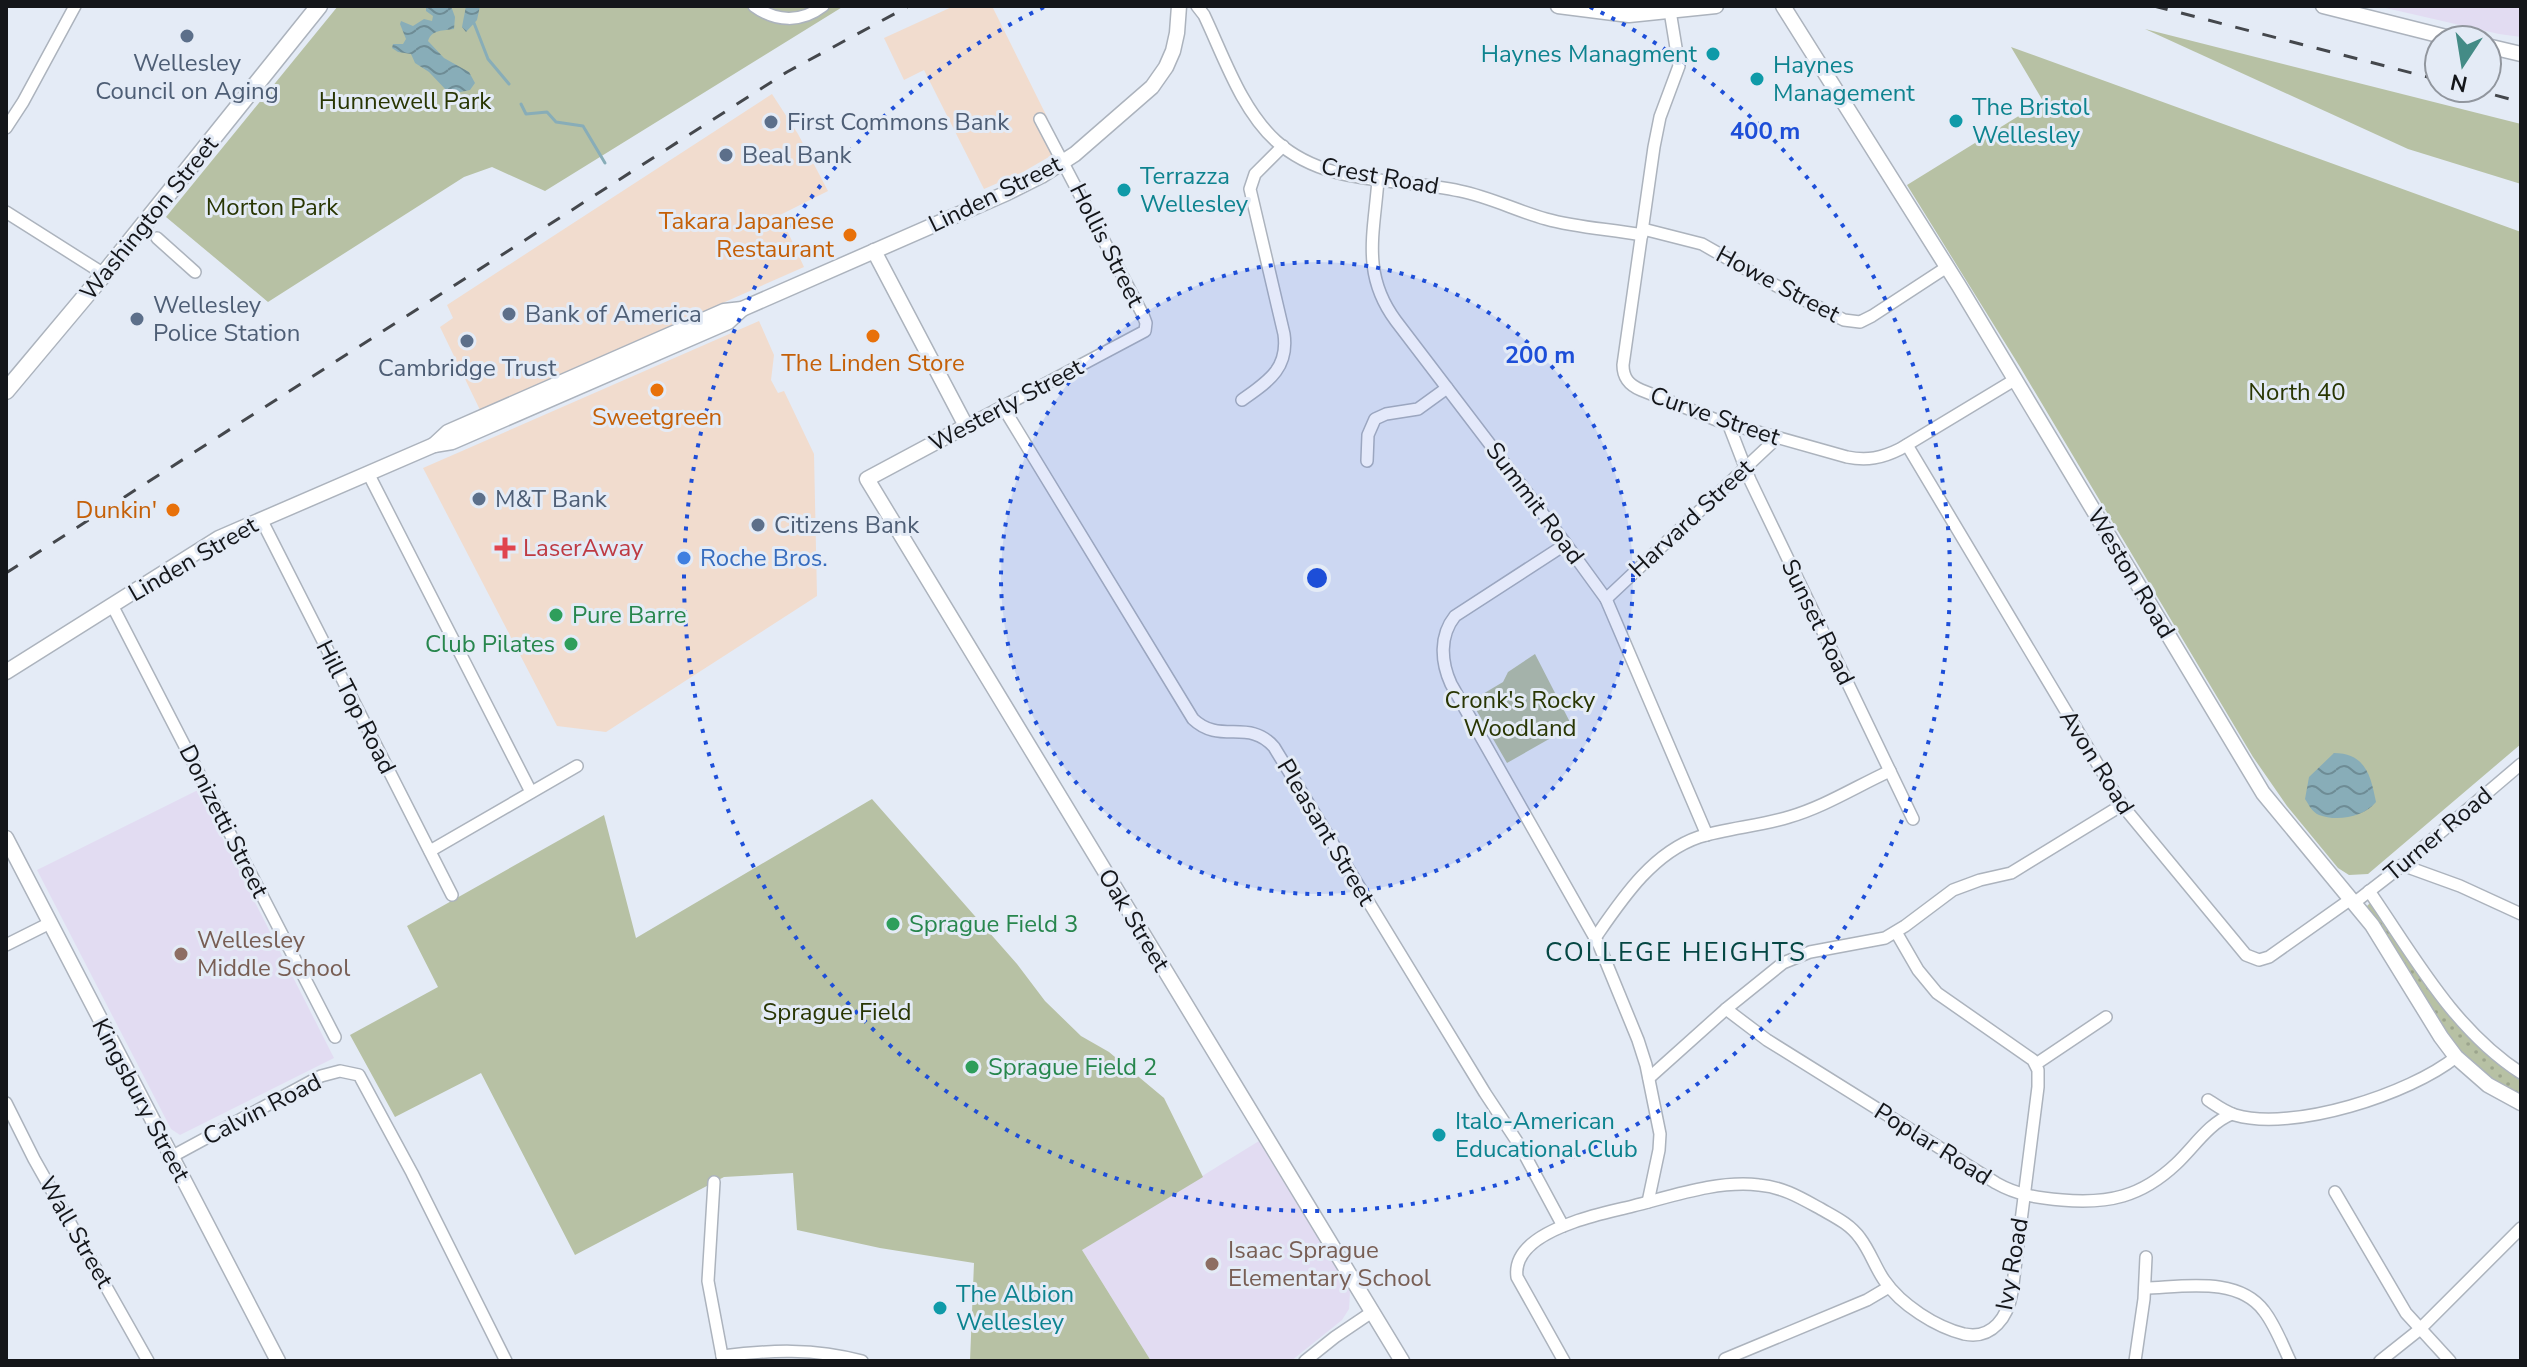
<svg xmlns="http://www.w3.org/2000/svg" width="2527" height="1367" font-family="'Nunito Sans',sans-serif">
<defs>
<pattern id="grass-dots" width="8" height="8" patternUnits="userSpaceOnUse" patternTransform="scale(2)"><rect width="8" height="8" fill="#b7c1a4"/><path d="M2 2h.1M6 6h.1" fill="none" stroke="#9ca58d" stroke-width="1.8" stroke-linecap="round"/></pattern>
<pattern id="water-waves" width="16" height="10" patternUnits="userSpaceOnUse" patternTransform="scale(2)"><rect width="16" height="10" fill="#88adb8"/><path d="M0 5q4-4 8 0t8 0" fill="none" stroke="#6e8c95"/></pattern>
</defs>
<rect width="100%" height="100%" fill="#e4ebf6"/>
<g fill="#f1dcce">
<path d="M954,6H992L1048,119L1038,124L1054,154L1023,172L984,189L924,70L904,80L884,38Z"/>
<path d="M772,94L798,134L828,191L780,215L804,267L480,410L440,327L453,318L447,305Z"/>
<path d="M759,321L774,355L771,380L778,393L784,391L814,454L817,596L606,732L557,726L423,468Z"/>
</g>
<g fill="#e2dcf2">
<path d="M2377,6H2521V37L2499,34Z"/>
<path d="M198,790L334,1058L180,1135L171,1129L37,870Z"/>
<path d="M1259,1141L1342,1278L1350,1292L1349,1309L1342,1320L1291,1361H1151L1082,1250Z"/>
</g>
<path fill="url(#grass-dots)" d="M2370,903L2381,916L2456,1023L2489,1056L2521,1078V1097L2493,1082L2457,1048L2403,960L2369,911L2367,906Z"/>
<g fill="#b7c1a4">
<path d="M338,6H844L545,191L492,167L464,177L268,302L166,217Z"/>
<path d="M2145,29L2521,124V184L2408,149Z"/>
<path d="M2011,47L2521,232V744L2368,874L2349,875L2338,868L2287,806L2253,757L2020,367L1907,185L2043,101Z"/>
<path d="M1535,654L1572,726L1507,763L1471,701L1503,682L1508,672Z"/>
<path d="M872,799L1017,964L1045,1001L1081,1036L1109,1052L1164,1098L1203,1177L1082,1250L1151,1361H970L974,1263L880,1248L797,1230L793,1173L724,1177L575,1255L481,1073L395,1117L350,1035L438,987L407,926L604,815L636,938Z"/>
</g>
<g fill="url(#water-waves)">
<path d="M426,6H451L455,17L454,29C444,31 432,29 428,41L444,58L469,72L475,83L470,90L456,93L447,91L429,72L415,63L411,54L398,52L392,48L393,44H403L406,39L400,24L401,21L413,26L424,19L432,21L433,16L426,11Z"/>
<path d="M466,6H480L477,20L466,32L462,27Z"/>
<path d="M2334,753C2366,753 2371,777 2376,802C2364,817 2337,822 2319,815C2312,812 2309,805 2305,799L2309,777Z"/>
</g>
<g fill="none" stroke-linecap="round" stroke-linejoin="round">
<g stroke="#88adb8" stroke-width="3">
<path d="M474,23L488,59L509,84"/>
<path d="M521,104L526,114L547,112L556,122L583,126L605,163"/>
</g>
<g stroke="#acb3bd" stroke-width="14">
<g id="street">
<path d="M754,6C776,22 801,23 823,6"/>
<path d="M1197,6L1204,15C1224,57 1241,109 1276,141C1327,187 1397,177 1460,191C1490,197 1517,211 1546,219C1578,228 1610,229 1642,235"/>
<path d="M1670,11L1679,66L1660,117L1654,147L1623,365C1623,378 1629,385 1641,390L1719,421L1847,457C1867,461 1882,458 1900,449L2016,379"/>
<path d="M6,128L23,102L75,6"/>
<path d="M1378,180C1374,234 1361,274 1396,321L1566,544L1606,599L1707,835"/>
<path d="M6,212L104,274"/>
<path d="M1643,229L1702,244L1767,281L1844,320L1860,322L1872,316L1947,267"/>
<path d="M157,238L195,272"/>
<path d="M1242,400C1267,382 1289,369 1284,334L1250,189L1255,174L1283,146"/>
<path d="M1003,407L1193,719C1220,745 1249,718 1274,747L1485,1093L1520,1146L1563,1226"/>
<path d="M1728,423L1750,480L1913,819"/>
<path d="M966,426L1145,331L1146,323L1143,315L1040,119"/>
<path d="M1907,445L2122,805L2246,955L2259,960L2269,957L2351,899"/>
<path d="M1367,461L1368,435L1375,419L1386,414L1418,409L1447,388"/>
<path d="M368,473L531,792"/>
<path d="M261,519L452,895"/>
<path d="M1566,544L1455,616C1439,636 1441,662 1451,684L1599,945L1638,1040L1646,1065L1660,1134L1659,1150L1648,1202"/>
<path d="M1606,599L1777,438"/>
<path d="M112,605L335,1037"/>
<path d="M430,851L577,766"/>
<path d="M2402,865L2460,886L2521,914"/>
<path d="M2369,891C2414,956 2453,1029 2521,1073"/>
<path d="M2354,903L2394,872L2521,764"/>
<path d="M1595,938C1622,899 1652,853 1699,837C1728,828 1760,826 1789,817C1824,807 1857,786 1890,771"/>
<path d="M6,945L50,923"/>
<path d="M1726,1009L1767,1040L1996,1183C2017,1195 2038,1198 2062,1200C2108,1204 2141,1197 2176,1164C2194,1147 2209,1123 2232,1114"/>
<path d="M2036,1064L2106,1017"/>
<path d="M1649,1078L1726,1009L1783,963L1810,952L1885,938L1905,926L1953,890L1980,880L2011,873L2122,805"/>
<path d="M2208,1100C2217,1106 2225,1112 2235,1115C2293,1132 2410,1094 2456,1057"/>
<path d="M6,1103L34,1159L148,1361"/>
<path d="M171,1157L321,1076L340,1071L359,1075L412,1173L506,1361"/>
<path d="M714,1182L708,1281L723,1361"/>
<path d="M2335,1192L2406,1313L2450,1361"/>
<path d="M2145,1288C2183,1287 2238,1276 2264,1311C2275,1325 2282,1344 2290,1361"/>
<path d="M722,1356C770,1350 814,1348 862,1361"/>
<path d="M1725,1359L1867,1300L1889,1287"/>
<path d="M1305,1361L1335,1337L1372,1312"/>
<path d="M1564,1361L1517,1277C1513,1247 1551,1230 1574,1222C1593,1215 1613,1211 1633,1206C1673,1196 1718,1180 1759,1185C1783,1187 1801,1198 1821,1209C1835,1217 1850,1224 1860,1238C1870,1251 1875,1267 1884,1280C1901,1305 1936,1327 1964,1334C1993,1340 2008,1316 2012,1292L2038,1087V1070L2033,1060L1937,993L1918,970L1896,932"/>
<path d="M2135,1361L2144,1299L2146,1257"/>
<path d="M2380,1361L2419,1330L2521,1228"/>
</g>
</g>
<g stroke="#acb3bd" stroke-width="17">
<g id="secondary">
<path d="M1558,6L1629,15L1716,6"/>
<path d="M1783,6L1959,286L2263,793L2372,925L2441,1037L2456,1057L2488,1085L2521,1103"/>
<path d="M2323,6L2458,40"/>
<path d="M2487,46L2521,54"/>
<path d="M874,251L966,426L867,479L1402,1361"/>
<path d="M434,445L448,432L724,311L742,309L1007,193L1041,176L1075,154L1152,87L1166,67L1173,51L1177,33L1179,6"/>
<path d="M6,672L219,538L434,445L452,442L728,322L742,309"/>
<path d="M6,838L278,1361"/>
</g>
</g>
<g stroke="#acb3bd" stroke-width="19">
<path id="primary" d="M6,391L104,274L319,6"/>
</g>
<use href="#street" stroke="#fff" stroke-width="11"/>
<use href="#secondary" stroke="#fff" stroke-width="14"/>
<use href="#primary" stroke="#fff" stroke-width="16"/>
<g stroke="#44474c" stroke-width="3" stroke-dasharray="14 14" stroke-linecap="butt">
<path d="M2154,6L2439,80"/>
<path d="M2468,88L2521,102"/>
<path d="M6,573L787,72L909,6"/>
</g>
</g>
<circle cx="1317" cy="578" r="316" fill="#1d4ed8" fill-opacity=".12"/>
<g fill="none" stroke="#1d4ed8" stroke-width="4" stroke-dasharray="4 8">
<circle cx="1317" cy="578" r="316"/>
<path d="M1590 7A633 633 0 1 1 1044 7"/>
</g>
<g fill="#5c6f8a" stroke="#e4ebf6" stroke-width="3">
<circle cx="187" cy="36" r="8"/>
<circle cx="771" cy="122" r="8"/>
<circle cx="726" cy="155" r="8"/>
<circle cx="509" cy="314" r="8"/>
<circle cx="137" cy="319" r="8"/>
<circle cx="467" cy="341" r="8"/>
<circle cx="479" cy="499" r="8"/>
<circle cx="758" cy="525" r="8"/>
</g>
<g fill="#0f9aa8" stroke="#e4ebf6" stroke-width="3">
<circle cx="1713" cy="54" r="8"/>
<circle cx="1757" cy="79" r="8"/>
<circle cx="1956" cy="121" r="8"/>
<circle cx="1124" cy="190" r="8"/>
<circle cx="1439" cy="1135" r="8"/>
<circle cx="940" cy="1308" r="8"/>
</g>
<g fill="#e8710a" stroke="#e4ebf6" stroke-width="3">
<circle cx="850" cy="235" r="8"/>
<circle cx="873" cy="336" r="8"/>
<circle cx="657" cy="390" r="8"/>
<circle cx="173" cy="510" r="8"/>
</g>
<path fill="#e0444e" stroke="#e4ebf6" stroke-width="3" d="M501 536h8v8h8v8h-8v8h-8v-8h-8v-8h8z"/>
<circle fill="#3f7fe0" stroke="#e4ebf6" stroke-width="3" cx="684" cy="558" r="8"/>
<g fill="#2e9e5b" stroke="#e4ebf6" stroke-width="3">
<circle cx="556" cy="615" r="8"/>
<circle cx="571" cy="644" r="8"/>
<circle cx="893" cy="924" r="8"/>
<circle cx="972" cy="1067" r="8"/>
</g>
<g fill="#8d6e63" stroke="#e4ebf6" stroke-width="3">
<circle cx="181" cy="954" r="8"/>
<circle cx="1212" cy="1264" r="8"/>
</g>
<g text-anchor="middle" stroke-width="6" stroke-linejoin="round" paint-order="stroke">
<g font-size="24" fill="#0d838f" stroke="#e4ebf6" text-anchor="start">
<text x="1697" y="62" text-anchor="end">Haynes Managment</text>
<text x="1773" y="73">Haynes<tspan x="1773" dy="28">Management</tspan></text>
<text x="1972" y="115">The Bristol<tspan x="1972" dy="28">Wellesley</tspan></text>
<text x="1140" y="184">Terrazza<tspan x="1140" dy="28">Wellesley</tspan></text>
<text x="1455" y="1129">Italo-American<tspan x="1455" dy="28">Educational Club</tspan></text>
<text x="956" y="1302">The Albion<tspan x="956" dy="28">Wellesley</tspan></text>
</g>
<g font-size="24" fill="#4e5e75" stroke="#e4ebf6" text-anchor="start">
<text x="187" y="71" text-anchor="middle">Wellesley<tspan x="187" dy="28">Council on Aging</tspan></text>
<text x="787" y="130">First Commons Bank</text>
<text x="742" y="163">Beal Bank</text>
<text x="153" y="313">Wellesley<tspan x="153" dy="28">Police Station</tspan></text>
<text x="525" y="322">Bank of America</text>
<text x="467" y="376" text-anchor="middle">Cambridge Trust</text>
<text x="495" y="507">M&amp;T Bank</text>
<text x="774" y="533">Citizens Bank</text>
</g>
<g font-size="24" fill="#293603" stroke="#e4ebf6">
<text x="405" y="109">Hunnewell Park</text>
<text x="272" y="215">Morton Park</text>
<text x="2297" y="400">North 40</text>
<text x="1520" y="708">Cronk's Rocky<tspan x="1520" dy="28">Woodland</tspan></text>
<text x="837" y="1020">Sprague Field</text>
</g>
<g font-size="24" fill="#14161a" stroke="#e4ebf6">
<text transform="translate(1380 176) rotate(10)" y="8">Crest Road</text>
<text transform="translate(995 194) rotate(-26)" y="8">Linden Street</text>
<text transform="translate(149 218) rotate(-51)" y="8">Washington Street</text>
<text transform="translate(1107 245) rotate(63)" y="8">Hollis Street</text>
<text transform="translate(1778 284) rotate(28)" y="8">Howe Street</text>
<text transform="translate(1006 405) rotate(-28)" y="8">Westerly Street</text>
<text transform="translate(1715 416) rotate(19)" y="8">Curve Street</text>
<text transform="translate(1535 503) rotate(53)" y="8">Summit Road</text>
<text transform="translate(1691 518) rotate(-43)" y="8">Harvard Street</text>
<text transform="translate(193 559) rotate(-30)" y="8">Linden Street</text>
<text transform="translate(2131 573) rotate(59)" y="8">Weston Road</text>
<text transform="translate(1818 622) rotate(64)" y="8">Sunset Road</text>
<text transform="translate(356 707) rotate(63)" y="8">Hill Top Road</text>
<text transform="translate(2097 762) rotate(58)" y="8">Avon Road</text>
<text transform="translate(224 821) rotate(63)" y="8">Donizetti Street</text>
<text transform="translate(1326 832) rotate(59)" y="8">Pleasant Street</text>
<text transform="translate(2438 834) rotate(-40)" y="8">Turner Road</text>
<text transform="translate(1134 920) rotate(59)" y="8">Oak Street</text>
<text transform="translate(141 1100) rotate(62)" y="8">Kingsbury Street</text>
<text transform="translate(262 1109) rotate(-27)" y="8">Calvin Road</text>
<text transform="translate(1933 1144) rotate(32)" y="8">Poplar Road</text>
<text transform="translate(76 1232) rotate(60)" y="8">Wall Street</text>
<text transform="translate(2012 1264) rotate(-80)" y="8">Ivy Road</text>
</g>
<g font-size="24" fill="#c56008" stroke="#e4ebf6" text-anchor="end">
<text x="834" y="229">Takara Japanese<tspan x="834" dy="28">Restaurant</tspan></text>
<text x="873" y="371" text-anchor="middle">The Linden Store</text>
<text x="657" y="425" text-anchor="middle">Sweetgreen</text>
<text x="157" y="518">Dunkin'</text>
</g>
<g font-size="24" fill="#be3a42" stroke="#e4ebf6" text-anchor="start">
<text x="523" y="556">LaserAway</text>
</g>
<g font-size="24" fill="#366cbe" stroke="#e4ebf6" text-anchor="start">
<text x="700" y="566">Roche Bros.</text>
</g>
<g font-size="24" fill="#27864d" stroke="#e4ebf6" text-anchor="start">
<text x="572" y="623">Pure Barre</text>
<text x="555" y="652" text-anchor="end">Club Pilates</text>
<text x="909" y="932">Sprague Field 3</text>
<text x="988" y="1075">Sprague Field 2</text>
</g>
<g font-size="24" fill="#785e54" stroke="#e4ebf6" text-anchor="start">
<text x="197" y="948">Wellesley<tspan x="197" dy="28">Middle School</tspan></text>
<text x="1228" y="1258">Isaac Sprague<tspan x="1228" dy="28">Elementary School</tspan></text>
</g>
<g font-size="26" letter-spacing="2" fill="#054743" stroke="#e4ebf6">
<text x="1676" y="961">COLLEGE HEIGHTS</text>
</g>
</g>
<circle cx="1317" cy="578" r="12" fill="#1d4ed8" stroke="#e4ebf6" stroke-width="4"/>
<g font-size="24" text-anchor="middle" font-weight="bold" fill="#1d4ed8" stroke="#e4ebf6" stroke-width="6" stroke-linejoin="round" paint-order="stroke">
<text x="1765" y="139">400 m</text>
<text x="1540" y="363">200 m</text>
</g>
<rect width="2527" height="1367" fill="none" stroke="#14161a" stroke-width="16"/>
<g transform="translate(2463 64) rotate(192)"><circle r="38" fill="#e4ebf6" stroke="#91969e" stroke-width="2"/>
<path d="M0-6L14 30L0 20L-14 30Z" fill="#448b86"/>
<text y="-12" font-size="22" font-weight="bold" text-anchor="middle" fill="#14161a">N</text>
</g>
</svg>
